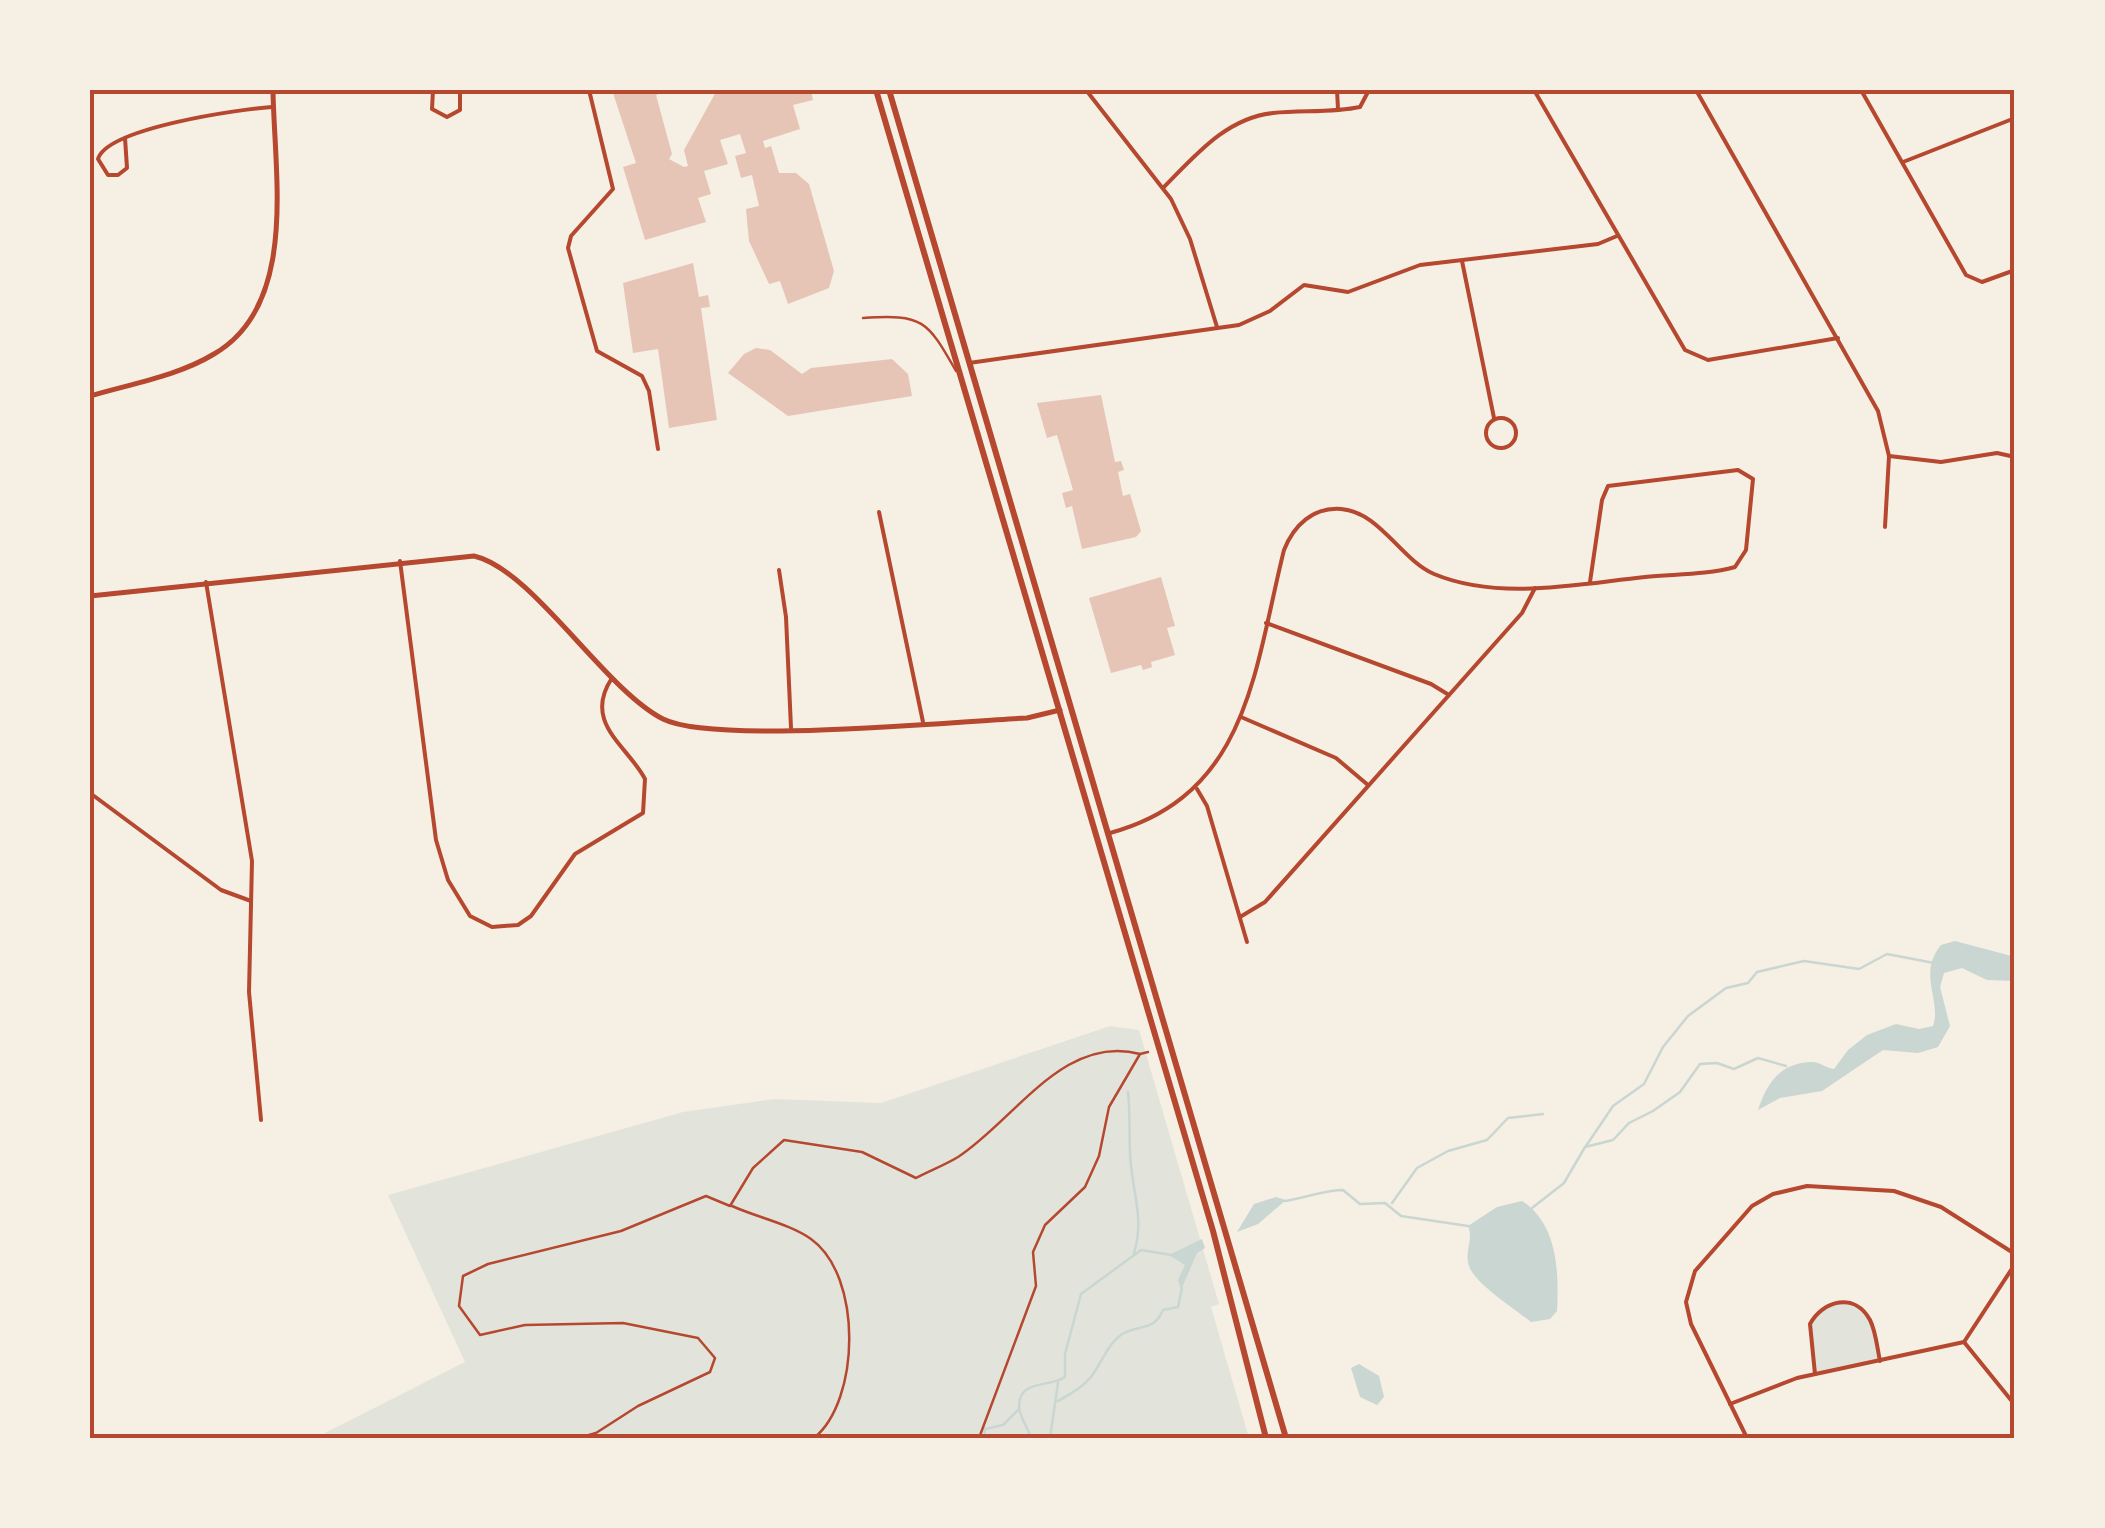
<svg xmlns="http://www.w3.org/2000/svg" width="2105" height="1528" font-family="'Open Sans',sans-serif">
<rect width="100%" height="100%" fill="#f6efe4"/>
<g fill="#e2e4dc">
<path d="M1110,1026L1139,1030L1219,1304L1211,1307L1249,1438H315L465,1362L388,1195L683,1112L774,1099L881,1103Z"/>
<path d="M1852,1303L1868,1317L1880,1361L1815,1374L1810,1324L1830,1304Z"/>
</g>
<g fill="#c9d6d2">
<path d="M1955,941L2015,957V981L1987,980L1962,968L1944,973L1940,987L1950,1026L1938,1047L1918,1053L1883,1050L1822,1091L1780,1098L1758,1110C1767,1083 1779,1064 1810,1062C1820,1061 1825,1068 1834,1069L1848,1050L1867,1035L1896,1024L1919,1029L1933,1026C1942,1001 1917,974 1941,945Z"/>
<path d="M1276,1197L1286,1200L1258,1224L1237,1232L1254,1204Z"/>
<path d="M1522,1201C1558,1224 1559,1273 1557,1311L1550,1319L1531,1322C1515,1309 1475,1284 1469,1266C1464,1251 1474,1239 1468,1226L1497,1207Z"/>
<path d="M1202,1239L1205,1248L1197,1253L1181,1290L1178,1280L1185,1265L1169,1255Z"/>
<path d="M1359,1364L1379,1376L1384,1397L1377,1405L1360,1397L1351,1368Z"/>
</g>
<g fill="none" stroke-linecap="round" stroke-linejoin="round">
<g stroke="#c9d6d2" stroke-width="2.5">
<path d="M1128,1092C1131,1117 1128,1140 1131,1165C1134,1197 1144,1221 1134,1253"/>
<path d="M1586,1146L1613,1106L1644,1084L1663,1047L1688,1016L1726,988L1748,983L1757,972L1804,961L1859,969L1887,954L1934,963"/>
<path d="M1285,1201C1306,1198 1323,1190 1343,1190L1360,1204L1385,1203L1401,1216L1468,1226"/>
<path d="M1392,1203L1417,1168L1448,1151L1487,1140L1508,1118L1543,1114"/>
<path d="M1532,1208L1564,1183L1585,1147L1613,1140L1629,1123L1653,1111L1680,1092L1700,1064L1717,1063L1734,1069L1758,1058L1786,1066"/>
<path d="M1058,1401C1070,1394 1082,1388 1091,1377C1102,1363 1108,1342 1124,1333C1142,1324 1154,1331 1163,1310L1178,1307L1182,1288"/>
<path d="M984,1438L985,1429L1003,1425L1018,1410"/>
<path d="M1031,1438C1028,1427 1019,1417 1019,1406C1019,1379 1049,1388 1065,1377V1354L1081,1294L1141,1250L1171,1255"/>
<path d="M1050,1438L1058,1383"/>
</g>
</g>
<g fill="#e6c5b7">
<path d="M612,90H669L656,95L672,154L669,159L684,167L688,166L684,150L717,90H811L813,100L793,105L800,129L763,141L765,148L771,146L779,173H796L809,184L834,271L829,288L788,304L780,281L769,284L749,241L746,209L759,206L752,175L741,178L735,156L746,153L740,134L720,140L728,164L704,171L711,194L698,198L706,222L645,240L623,167L636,163Z"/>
<path d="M693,263L699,297L708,295L710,307L701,308L717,420L669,428L658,349L633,353L623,283Z"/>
<path d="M756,348L770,350L802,374L811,368L892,359L908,374L912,396L788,416L728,373L744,354Z"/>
<path d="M1101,395L1115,462L1121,461L1124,470L1118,472L1123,496L1130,494L1141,531L1136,537L1082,549L1072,506L1066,508L1062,493L1073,490L1057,435L1047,438L1037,403Z"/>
<path d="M1161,577L1175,626L1167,628L1175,655L1151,662L1152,667L1143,670L1141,665L1111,673L1089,598Z"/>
</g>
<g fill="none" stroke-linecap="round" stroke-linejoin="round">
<g stroke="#b5482f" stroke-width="2.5">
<path d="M732,1206C756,1217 790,1224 811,1239C863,1276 860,1401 814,1438"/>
<path d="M578,1438L596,1433L638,1406L710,1372L715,1358L698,1338L623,1323L525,1325L480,1335L459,1306L463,1276L488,1264L621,1231L706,1196L730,1206L753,1168L784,1140L862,1152L916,1178C929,1171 945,1165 958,1157C1014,1121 1064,1033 1140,1054"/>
<path d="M979,1438L1036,1286L1033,1252L1045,1225L1085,1187L1099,1156L1109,1107L1140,1054L1148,1052"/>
</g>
<path stroke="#b5482f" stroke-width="2.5" d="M863,318C923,314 927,320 956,371"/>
<g stroke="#b5482f" stroke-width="4">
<path d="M433,90L432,109L447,117L460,110V90"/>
<path d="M589,90L613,189L571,236L568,248L597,351L642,376L649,391L658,449"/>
<path d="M1086,90L1171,199L1190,239L1217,327"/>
<path d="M1337,90L1338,109"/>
<path d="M1534,90L1685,350L1708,360L1838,338"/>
<path d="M1696,90L1878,411L1889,456L1885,527"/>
<path d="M1861,90L1966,275L1982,282L2015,270"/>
<path d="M125,138L127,168L118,175H108L98,159C107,128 240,109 272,107"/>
<path d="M1903,162L2015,118"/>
<path d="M1164,187C1195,156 1226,118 1273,113C1302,110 1332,113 1360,107L1369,90"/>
<path d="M1462,261L1494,418"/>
<path d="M969,363L1239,325L1270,311L1304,285L1348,292L1420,265L1598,244L1617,236"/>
<circle cx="1501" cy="433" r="15"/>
<path d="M1889,456L1941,462L1997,453L2015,457"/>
<path d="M879,512L923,722"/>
<path d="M400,561L436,840L448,880L470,916L492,927L518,925L531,916L575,854L643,813L645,779C628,746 582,723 612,678"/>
<path d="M779,570L786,617L791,728"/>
<path d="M206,582L252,861L249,992L261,1120"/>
<path d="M1266,623L1431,684L1449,695"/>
<path d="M1241,717L1336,758L1368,785"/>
<path d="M1197,789L1207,806L1247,942"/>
<path d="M90,793L221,890L251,901"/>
<path d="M1110,833C1249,795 1254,670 1284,550C1294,525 1313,507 1341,509C1380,512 1400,559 1434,574C1499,601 1577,584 1645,577C1674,574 1707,575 1735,567L1746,550L1753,479L1738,470L1608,486L1602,500L1590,582"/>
<path d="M1240,917L1265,902L1522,613L1535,588"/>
<path d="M1964,1342L2015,1405"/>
<path d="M1815,1374L1810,1324C1823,1300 1855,1292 1870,1320C1876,1332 1877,1347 1880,1361"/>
<path d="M1730,1404L1797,1378L1964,1342L2015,1264"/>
<path d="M1747,1438L1691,1324L1686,1302L1695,1271L1752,1206L1773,1194L1807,1186L1894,1191L1941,1207L2015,1254"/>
</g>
<g stroke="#b5482f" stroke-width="5">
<path d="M90,396C130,384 178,376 214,354C299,305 274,173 273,90"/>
<path d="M90,596L474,556C532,569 604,689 663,719C715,745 957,721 1027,718L1060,710"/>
</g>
<g stroke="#b5482f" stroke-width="6">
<path d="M876,90L1213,1231L1266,1438"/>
<path d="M889,90L1286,1438"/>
</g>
</g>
<rect width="2105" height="1528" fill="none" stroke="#f6efe4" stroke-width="185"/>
<rect x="92" y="92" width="1920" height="1344" fill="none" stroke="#b5482f" stroke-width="4"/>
</svg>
